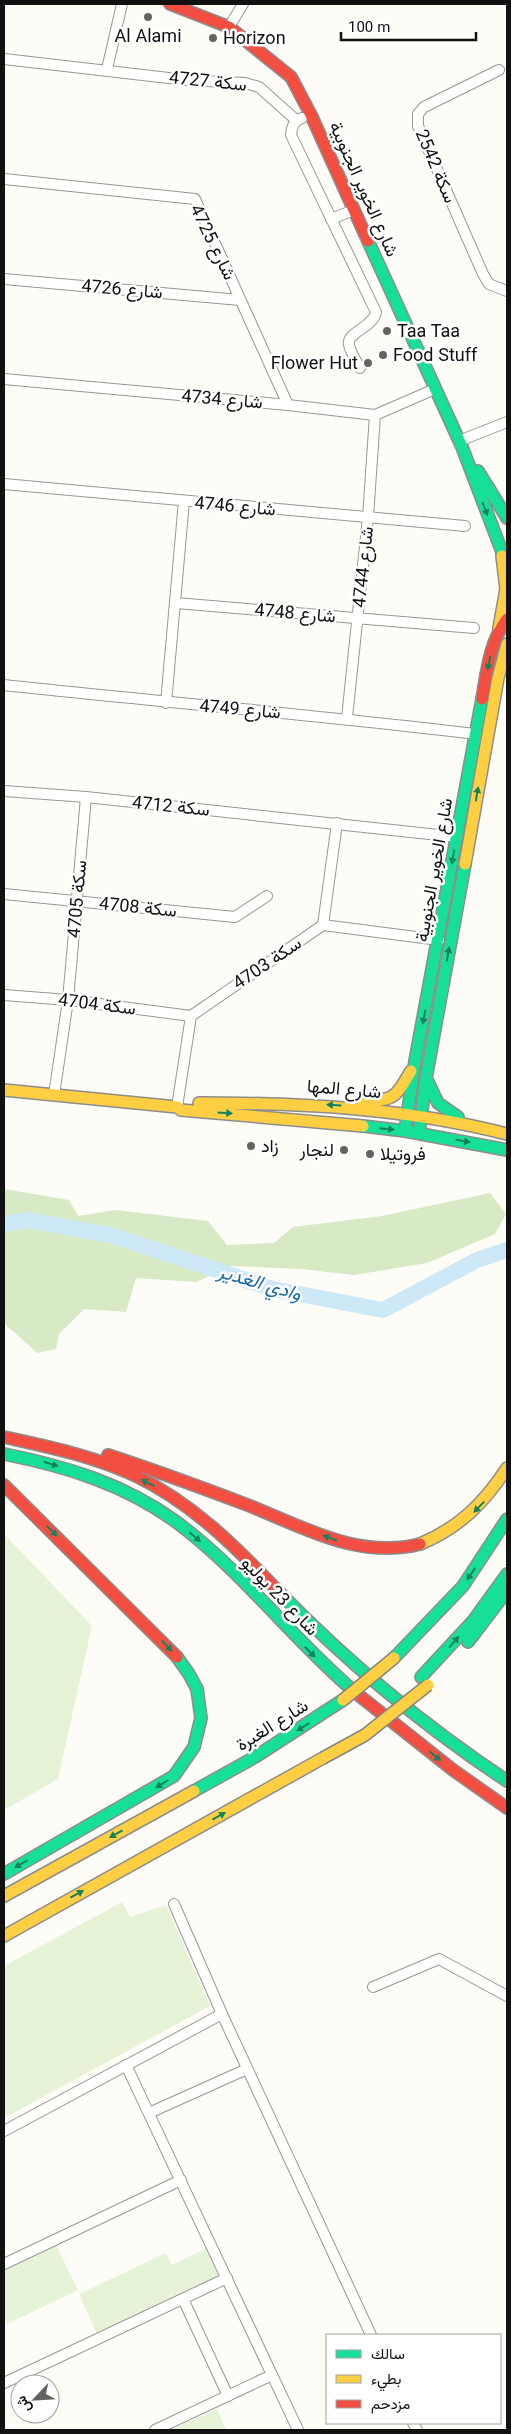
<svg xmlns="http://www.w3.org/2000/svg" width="511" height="2434" font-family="Georgia,Vazirmatn,serif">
<rect width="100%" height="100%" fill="#fdfcf7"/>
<g fill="#e7f3d7">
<path d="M4,1534L92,1626L58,1779L4,1810Z"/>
<path d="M122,1902L130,1917L166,1905L210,2006L4,2118V1966Z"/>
<path d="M56,2245L78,2290L7,2324L4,2317V2270Z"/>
<path d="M209,2247L219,2269L216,2278L97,2334L79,2294L166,2253L172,2265Z"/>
<path d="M217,2409L226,2430H171Z"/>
</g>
<path fill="#d8eac5" d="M4,1189L69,1200L78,1216L116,1210L208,1221L227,1245L274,1243L293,1227L382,1216L490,1193L506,1214L495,1234L427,1263L354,1275L300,1269L232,1266L196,1282L136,1278L126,1312L84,1309L59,1334L56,1349L37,1353L4,1323Z"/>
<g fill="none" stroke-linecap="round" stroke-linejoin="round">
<path stroke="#cde8f7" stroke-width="16" d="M4,1224L28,1220L114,1236L273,1289L383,1310L477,1260L507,1250"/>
<g stroke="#979795" stroke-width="12">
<g id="street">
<path d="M229,27L243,4"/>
<path d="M4,59L186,80L245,83L259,87L296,120"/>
<path d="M107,69L122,4"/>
<path d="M499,70L424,107L418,114V126L483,274L489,284L507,291"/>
<path d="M302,118C293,121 292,127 291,135L376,312C373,328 346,332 349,345C351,353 356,361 360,368"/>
<path d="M4,179L195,199L288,405"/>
<path d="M331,219L354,210"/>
<path d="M4,279L240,300"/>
<path d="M4,379L288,405L375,415L435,389"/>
<path d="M459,441L507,422"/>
<path d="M4,484L465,526"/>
<path d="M176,603L474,628"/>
<path d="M4,685C161,702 319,715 476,734"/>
<path d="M166,703L184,501"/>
<path d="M347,718L368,517L375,415"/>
<path d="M4,791L86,797L457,837"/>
<path d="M4,894L235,917L267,896"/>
<path d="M323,925L337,823"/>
<path d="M4,995L68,1000L191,1016"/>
<path d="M54,1095L68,1000L86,797"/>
<path d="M177,1107L191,1016L323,925L439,940"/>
<path d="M174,1904L222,2014L371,2335"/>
<path d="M373,1987L439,1959L507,1996"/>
<path d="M126,2065L298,2430"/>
<path d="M149,2113L247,2069"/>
<path d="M4,2131L222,2014"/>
<path d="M4,2264L181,2180"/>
<path d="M183,2299L228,2396"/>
<path d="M4,2383L227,2278"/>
<path d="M413,2423L417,2430"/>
<path d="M155,2430L272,2375"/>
</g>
</g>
<g stroke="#8e8d8b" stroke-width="14">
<g id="fast">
<path d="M368,241L462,447L507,565"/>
<path d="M478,471L507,518"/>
<path d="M427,1080L438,1103L458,1117"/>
<path d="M363,1126L405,1131L507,1150"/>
<path d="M405,1131L415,1061L482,699"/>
<path d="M419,1133L426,1078L465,864"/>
<path d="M4,1454C65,1466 124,1484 175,1521C242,1570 293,1640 356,1693"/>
<path d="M278,1591C348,1663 424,1726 507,1781"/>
<path d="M468,1642L507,1591"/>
<path d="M394,1658L463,1586L507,1519"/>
<path d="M421,1677L473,1621L507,1574"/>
<path d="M194,1791L255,1757L343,1700"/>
<path d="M4,1874L174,1776L194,1747L201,1718L197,1689L189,1674L177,1657"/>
</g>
</g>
<g stroke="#8e8d8b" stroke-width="14">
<g id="slow">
<path d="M499,628L506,589L502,556"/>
<path d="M465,864L498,678L507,644"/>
<path d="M4,1090L177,1107L181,1110L363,1126"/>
<path d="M363,1102C396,1099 394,1099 411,1071"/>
<path d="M199,1103C304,1103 405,1108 507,1134"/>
<path d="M420,1544C459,1528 484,1503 507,1468"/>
<path d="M4,1896L194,1791"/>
<path d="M4,1936L323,1758"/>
</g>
</g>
<g stroke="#8e8d8b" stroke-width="14">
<g id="jam">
<path d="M170,4L229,27L291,77L311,115L368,241"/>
<path d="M482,699C487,671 489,643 507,619"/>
<path d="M4,1437C49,1447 94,1456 136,1476C192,1503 236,1547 278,1591"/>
<path d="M108,1455C154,1470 200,1487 245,1504C302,1526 357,1560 420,1544"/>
<path d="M4,1485L177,1657"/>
<path d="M356,1693L453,1770L507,1808"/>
</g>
</g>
<use href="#street" stroke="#fffffe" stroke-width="10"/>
<use href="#fast" stroke="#16e098" stroke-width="11"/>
<use href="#slow" stroke="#ffcf43" stroke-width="11"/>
<use href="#jam" stroke="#f24e42" stroke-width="11"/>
<g stroke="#858482" stroke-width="14" stroke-linecap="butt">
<g id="slow-bridge">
<path d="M343,1700L394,1658"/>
<path d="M323,1758L365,1735L428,1685"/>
</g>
</g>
<use href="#slow-bridge" stroke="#ffcf43" stroke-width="11"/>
</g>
<defs><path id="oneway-solid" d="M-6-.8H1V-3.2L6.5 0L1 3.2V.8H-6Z" transform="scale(1.25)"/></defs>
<g fill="#14835b">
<use href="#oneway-solid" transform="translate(485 509) rotate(69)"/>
<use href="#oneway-solid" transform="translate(489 663) rotate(101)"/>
<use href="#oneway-solid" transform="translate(477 794) rotate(-80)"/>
<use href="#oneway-solid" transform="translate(453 857) rotate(100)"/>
<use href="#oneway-solid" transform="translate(448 954) rotate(-80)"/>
<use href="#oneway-solid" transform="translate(424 1017) rotate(101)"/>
<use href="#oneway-solid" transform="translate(334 1105) rotate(-176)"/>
<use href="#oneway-solid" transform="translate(225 1113) rotate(4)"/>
<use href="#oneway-solid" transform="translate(387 1129) rotate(6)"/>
<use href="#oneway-solid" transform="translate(463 1141) rotate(11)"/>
<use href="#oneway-solid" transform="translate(51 1464) rotate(17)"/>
<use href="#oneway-solid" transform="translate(148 1483) rotate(-153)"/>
<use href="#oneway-solid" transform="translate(479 1507) rotate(134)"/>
<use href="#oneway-solid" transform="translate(52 1531) rotate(45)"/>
<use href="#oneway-solid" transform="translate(195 1537) rotate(40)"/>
<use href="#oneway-solid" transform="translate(330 1538) rotate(-159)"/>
<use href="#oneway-solid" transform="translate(471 1574) rotate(125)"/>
<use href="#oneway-solid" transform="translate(454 1642) rotate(-49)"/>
<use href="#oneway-solid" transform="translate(167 1646) rotate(46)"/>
<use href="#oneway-solid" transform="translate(310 1652) rotate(44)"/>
<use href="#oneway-solid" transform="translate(303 1727) rotate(148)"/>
<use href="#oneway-solid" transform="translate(435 1756) rotate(39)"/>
<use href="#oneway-solid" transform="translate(162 1784) rotate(148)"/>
<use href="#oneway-solid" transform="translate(219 1816) rotate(-29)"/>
<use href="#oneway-solid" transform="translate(116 1834) rotate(151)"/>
<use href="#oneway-solid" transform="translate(21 1864) rotate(150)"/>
<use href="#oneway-solid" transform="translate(77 1894) rotate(-29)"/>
</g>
<g fill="#646362" stroke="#fff" stroke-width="2">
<circle cx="148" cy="17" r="5"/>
<circle cx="213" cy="38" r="5"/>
<circle cx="387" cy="331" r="5"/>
<circle cx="383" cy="355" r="5"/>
<circle cx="368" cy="363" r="5"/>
<circle cx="251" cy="1146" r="5"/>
<circle cx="344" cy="1150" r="5"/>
<circle cx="370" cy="1154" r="5"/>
</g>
<g text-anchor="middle" stroke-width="5" stroke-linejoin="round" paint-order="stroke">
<g font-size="18" fill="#111" stroke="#fff" text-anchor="start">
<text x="148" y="42" text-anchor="middle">Al Alami</text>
<text x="223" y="44">Horizon</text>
<text x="397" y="337">Taa Taa</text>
<text x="393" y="361">Food Stuff</text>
<text x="358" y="369" text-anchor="end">Flower Hut</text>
<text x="261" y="1152">زاد</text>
<text x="334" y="1156" text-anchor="end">لنجار</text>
<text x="380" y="1160">فروتيلا</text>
</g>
<g font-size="18" fill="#111" stroke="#fff">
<text transform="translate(208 81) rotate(6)" y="6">سكة 4727</text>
<text transform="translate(436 166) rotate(67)" y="6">سكة 2542</text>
<text transform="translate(364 189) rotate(66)" y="6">شارع الخوير الجنوبية</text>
<text transform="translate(213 242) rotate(64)" y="6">4725 شارع</text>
<text transform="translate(122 289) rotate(5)" y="6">4726 شارع</text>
<text transform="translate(222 399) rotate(5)" y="6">4734 شارع</text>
<text transform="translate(235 506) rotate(5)" y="6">4746 شارع</text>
<text transform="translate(363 567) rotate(-84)" y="6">4744 شارع</text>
<text transform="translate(295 613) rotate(5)" y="6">4748 شارع</text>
<text transform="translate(240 709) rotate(5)" y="6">4749 شارع</text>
<text transform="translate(171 806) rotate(6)" y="6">سكة 4712</text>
<text transform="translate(434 870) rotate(-80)" y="6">شارع الخوير الجنوبية</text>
<text transform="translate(77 899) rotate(-85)" y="6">4705 سكة</text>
<text transform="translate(138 907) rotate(6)" y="6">سكة 4708</text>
<text transform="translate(267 963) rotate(-34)" y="6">4703 سكة</text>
<text transform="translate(97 1004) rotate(7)" y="6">سكة 4704</text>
<text transform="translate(344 1089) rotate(5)" y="6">شارع المها</text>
<text transform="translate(280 1596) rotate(46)" y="6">شارع 23 يوليو</text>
<text transform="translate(272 1725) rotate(-32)" y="6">شارع الغبرة</text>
</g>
<g font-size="19" font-style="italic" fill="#1768a6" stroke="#fff">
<text transform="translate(260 1282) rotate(16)" y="7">وادي الغدير</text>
</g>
</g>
<rect width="511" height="2434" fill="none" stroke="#111111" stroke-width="10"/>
<rect x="326" y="2334" width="175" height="90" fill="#ffffff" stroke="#a0a0a0"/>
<rect x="336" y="2350" width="25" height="8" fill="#16e098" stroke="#a0a0a0"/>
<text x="371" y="2359" font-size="15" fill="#111111">سالك</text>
<rect x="336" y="2375" width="25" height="8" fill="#ffcf43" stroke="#a0a0a0"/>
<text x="371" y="2384" font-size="15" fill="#111111">بطيء</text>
<rect x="336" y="2400" width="25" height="8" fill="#f24e42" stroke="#a0a0a0"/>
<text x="371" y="2409" font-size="15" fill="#111111">مزدحم</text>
<g transform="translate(35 2399) rotate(245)"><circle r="24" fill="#ffffff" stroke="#a0a0a0"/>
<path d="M0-4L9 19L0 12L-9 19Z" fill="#646362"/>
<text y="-8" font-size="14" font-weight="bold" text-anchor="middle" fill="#111111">ش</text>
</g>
<path d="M341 32v8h135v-8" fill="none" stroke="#111111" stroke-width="2.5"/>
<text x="348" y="32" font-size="15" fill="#111111" stroke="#ffffff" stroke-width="4" paint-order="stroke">100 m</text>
</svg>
